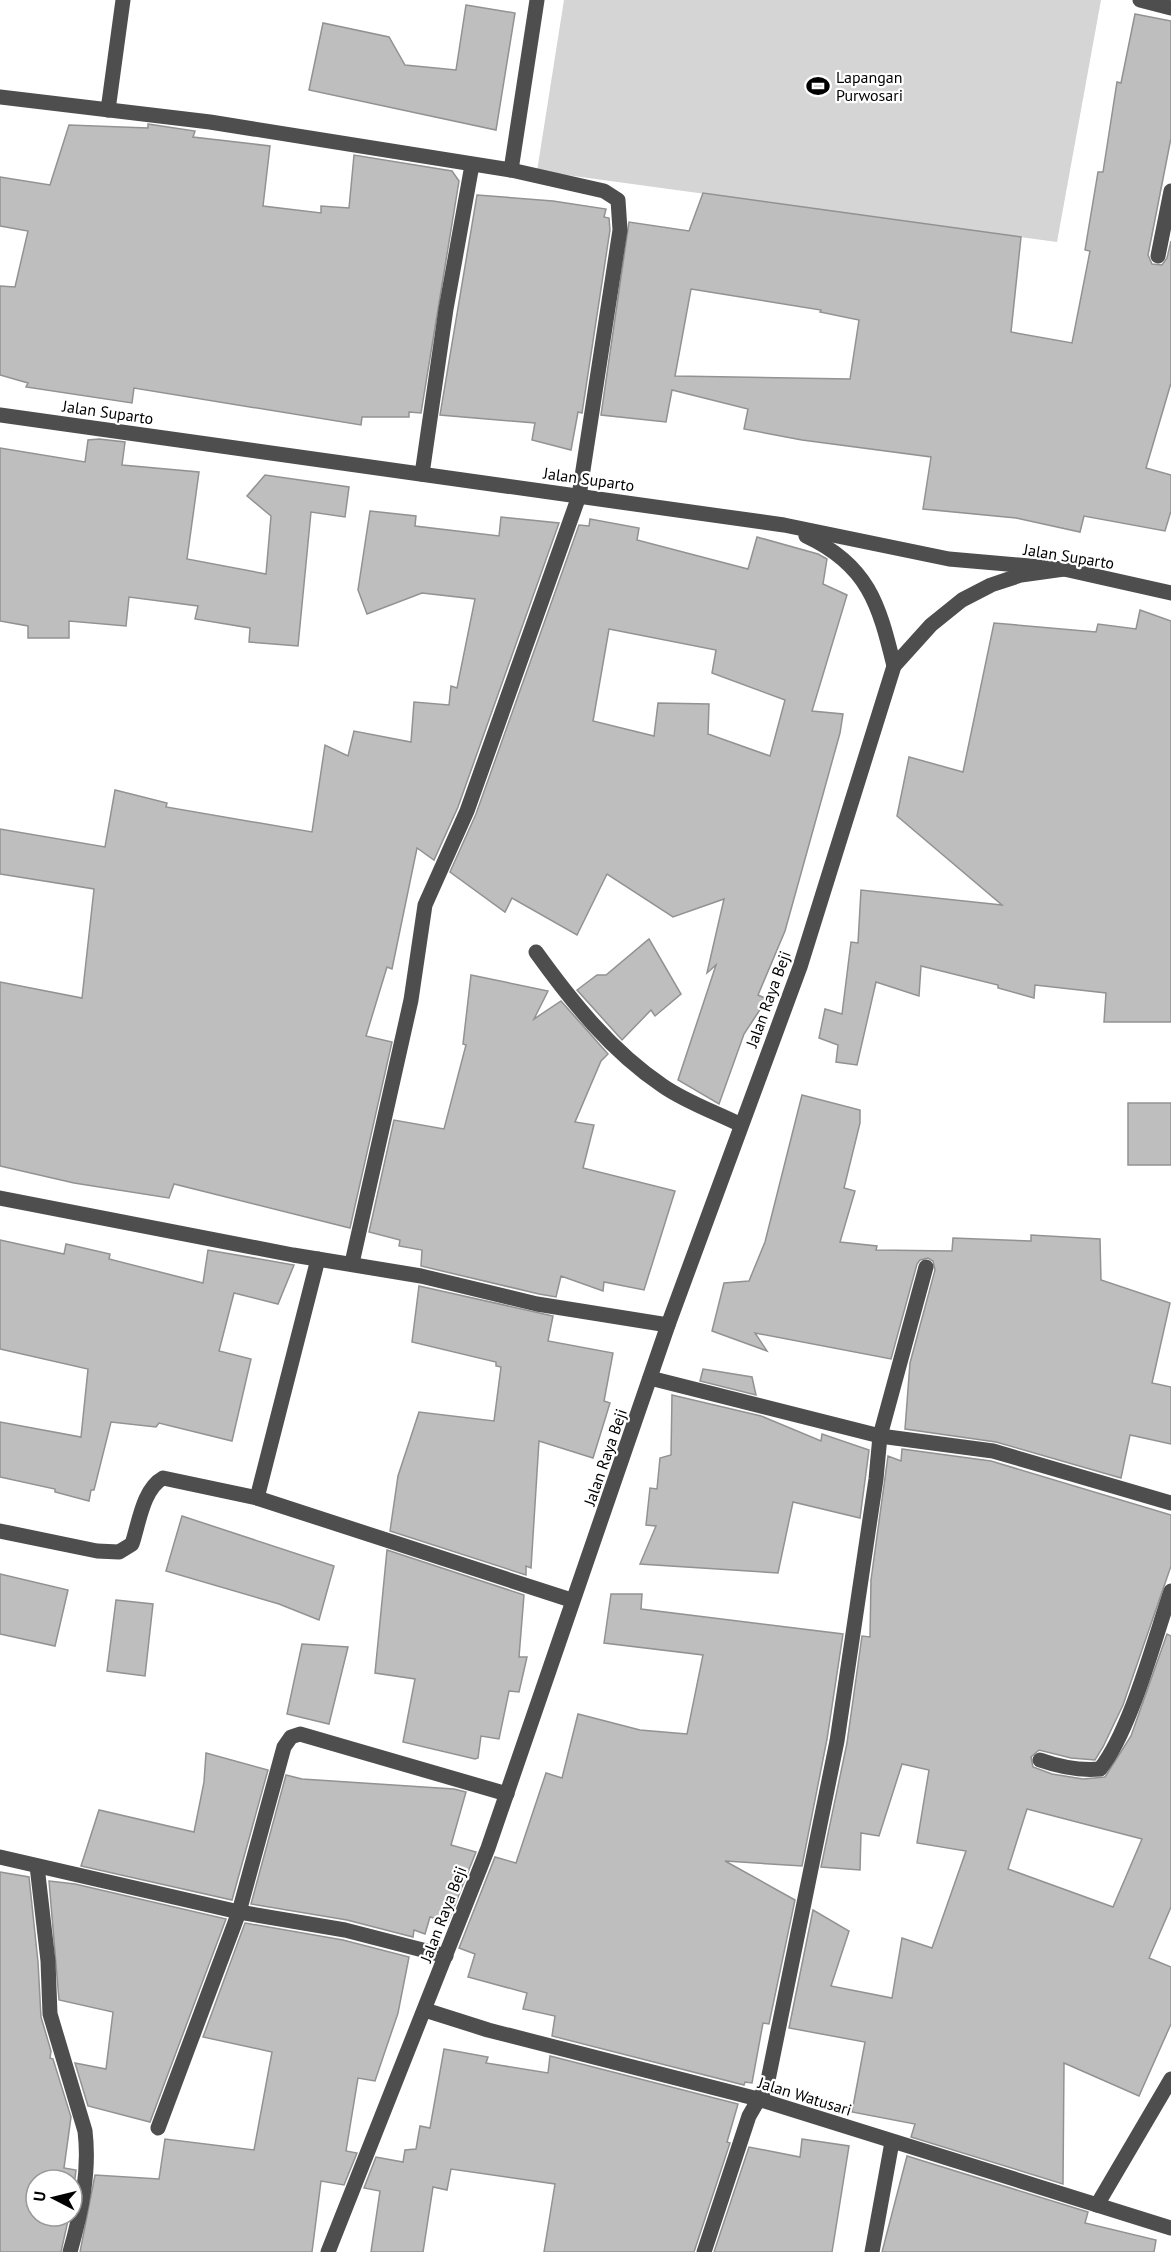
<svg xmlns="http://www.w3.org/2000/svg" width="1171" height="2252" font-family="'PT Sans',sans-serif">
<rect width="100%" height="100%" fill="#fff"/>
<path fill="#d5d5d5" d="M564,0H1101L1057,242L537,171Z"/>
<g fill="#bebebe" stroke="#929292" stroke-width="1.5" fill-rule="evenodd">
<path d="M466,5L515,13L496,130L309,90L323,23L389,37L405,65L456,70Z"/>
<path d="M1135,14L1171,21V138L1148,255L1152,264L1162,265L1167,258L1171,241V383L1146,468L1171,475V511L1165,531L1084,516L1080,532L1016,518L923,509L931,457L802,440L744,429L748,409L672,390L666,422L601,415L629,222L689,231L703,193L1021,237L1011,332L1072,343L1090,251L1085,250L1098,172H1103L1117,82L1121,83ZM691,289L821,310L820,312L859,320L850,379L675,376Z"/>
<path d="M148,124L195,131L193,137L270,146L263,206L321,213V206L349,208L354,155L452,171L459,181L421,413L409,412V417H362L361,425L134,388L132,403L26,387L28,383L0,375V286L15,287L28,231L0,226V177L50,185L69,125L148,128Z"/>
<path d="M477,195L553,201L606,209L604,217L609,218L610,230L582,413L578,412L571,450L532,440L535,423L440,415Z"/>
<path d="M99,439L125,442L122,465L199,472L187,559L266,574L271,516L247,496L265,475L349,487L345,517L311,512L298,646L249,642L250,628L195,619L198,606L129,597L126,626L69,621V638H28V626L0,621V448L85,462L88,440Z"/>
<path d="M370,511L416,516L415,526L499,536L501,517L559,523L458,807L434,860L417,848L392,969L387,967L366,1036L392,1042L350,1228L174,1184L169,1198L74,1183L0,1166V982L82,998L94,889L0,874V829L105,847L115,790L167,803L166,807L312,832L325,745L348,756L354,731L411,742L414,702L449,705L451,686L457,688L475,599L422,593L367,614L358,590Z"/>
<path d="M590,519L639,528L637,540L748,569L757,537L818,554L827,559L823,584L847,595L812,711L843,714L840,733L785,931L758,995L767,999L744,1034L719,1104L678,1080L716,965L707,973L724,899L673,917L607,874L577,935L512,898L505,912L450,872L476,814L579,525L589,526ZM609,629L716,650L712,673L785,700L770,756L708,734L709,704L658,703L654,736L593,721Z"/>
<path d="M1140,610L1171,621V1022H1104L1106,993L1035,985L1034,998L998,988V985L921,966L919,996L876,982L857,1065L836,1062L838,1045L819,1038L825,1009L842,1014L851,942L858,943L861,890L1002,905L897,816L909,757L963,772L994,623L1096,632L1098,624L1136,629Z"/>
<path d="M649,939L681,994L655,1016L651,1010L622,1040L577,990L597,975H606Z"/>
<path d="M471,975L548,991L534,1019L561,1001L608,1054L601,1061L575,1122L594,1125L583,1168L675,1191L644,1290L604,1282L603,1291L561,1276L556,1297L539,1294L421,1266L422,1250L399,1246L400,1240L369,1232L394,1120L444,1129L466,1045L463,1044Z"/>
<path d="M802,1095L860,1110V1123L844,1188L855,1191L840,1242L877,1246L876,1250L952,1251L953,1238L1031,1241V1235L1100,1239L1101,1280L1170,1303L1152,1383L1171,1387V1444L1130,1435L1121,1478L996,1442L905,1429L910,1363L935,1270L933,1261L928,1258L920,1260L917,1264L891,1359L755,1333L767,1351L712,1331L724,1283L749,1281L765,1242Z"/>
<rect x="1128" y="1103" width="43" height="62"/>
<path d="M0,1240L64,1254L66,1244L110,1254L109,1259L203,1283L208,1250L294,1265L278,1304L234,1293L219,1351L251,1359L232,1441L159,1423L156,1427L111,1422L94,1490H91L89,1501L55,1492V1489L0,1477V1422L81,1437L88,1369L0,1349Z"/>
<path d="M419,1286L553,1316L548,1341L613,1353L604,1401L610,1403L593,1458L539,1441L531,1568L526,1566V1575L390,1531L398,1476L419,1412L494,1421L501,1367L496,1366V1362L412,1342Z"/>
<path d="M703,1369L752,1377L756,1395L700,1381Z"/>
<path d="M672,1395L761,1416L821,1441L822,1434L869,1450L860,1518L793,1502L778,1573L640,1564L656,1526L646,1525L650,1488L657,1489L660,1458L671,1455Z"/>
<path d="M902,1449L991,1461L1171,1515V1566L1123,1705L1103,1747L1095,1760L1071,1758L1039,1750L1031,1757L1033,1767L1052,1774L1083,1779L1105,1777L1131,1736L1167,1634L1171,1636V1907L1149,1958L1171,1967V2024L1139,2096L1064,2063L1063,2184L911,2137L915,2124L852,2112L865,2042L789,2028L813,1910L849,1931L831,1986L892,1998L902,1938L932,1948L966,1851L917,1843L929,1770L902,1764L879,1836L861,1833L860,1870L821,1867L847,1743L862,1636L870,1637L871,1580L888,1456L901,1461ZM1027,1809L1142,1839L1113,1907L1008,1869Z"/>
<path d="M182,1516L334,1566L319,1620L279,1604L166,1571Z"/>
<path d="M387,1550L524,1595L519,1657H527L519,1692L509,1691L499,1739L481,1736L478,1758L475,1759L403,1742L415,1679L375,1673Z"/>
<path d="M0,1574L68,1590L55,1646L0,1634Z"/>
<path d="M611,1594H642L641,1609L843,1634L827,1739L802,1866L725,1861L795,1900L769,2024L763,2023L752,2083L745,2082L744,2085L552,2036L555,2016L523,2009L527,1993L468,1977L475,1954L459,1948L495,1857L516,1863L546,1773L562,1778L578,1714L640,1730L687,1734L703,1655L604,1643Z"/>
<path d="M116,1600L153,1604L145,1676L107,1671Z"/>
<path d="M302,1644L348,1647L329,1724L287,1714Z"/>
<path d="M206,1753L268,1770L232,1900L81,1866L99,1810L194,1832L204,1782Z"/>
<path d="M286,1775L302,1779L454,1789L466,1792L451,1845L476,1852L448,1922L430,1917L425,1934L414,1930L413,1937L347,1920L251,1904Z"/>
<path d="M0,1872L29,1877L38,1962L41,2017L51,2051L50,2058L53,2059L71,2117L64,2168L76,2170L72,2202V2180H36V2216H69L61,2252H0Z"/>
<path d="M49,1881L75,1884L226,1919L150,2122L88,2106L75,2063L106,2069L113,2012L59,2000Z"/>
<path d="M245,1923L343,1940L409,1957L398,2013L375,2081L358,2078L346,2151L357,2153L344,2185L321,2181L312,2252H80L95,2175L159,2179L165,2139L254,2150L272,2052L203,2037Z"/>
<path d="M444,2049L488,2057L486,2063L548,2073L550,2056L738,2104L727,2142L730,2143L694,2252H544L555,2184L451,2169L447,2190L433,2187L423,2252H371L380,2191L364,2188L376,2157L403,2162L405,2150L416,2149L420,2126L430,2128Z"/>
<path d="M802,2139L849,2146L832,2252H714L749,2147L800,2157Z"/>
<path d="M907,2156L1088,2212L1085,2223L1156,2240L1154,2252H882Z"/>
</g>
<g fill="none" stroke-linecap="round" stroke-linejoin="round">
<g stroke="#4e4e4e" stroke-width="15">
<path d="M1140,0L1171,8"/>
<path d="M0,97L210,122L511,170L604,191L618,200L620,230L579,496L467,811L425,905L411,1000L352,1263"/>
<path d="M108,110L123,0"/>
<path d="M511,170L537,0"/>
<path d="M1158,256L1171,191"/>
<path d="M0,415L784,525L949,559L1064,569L1171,593"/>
<path d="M422,474L446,309L472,165"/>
<path d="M806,536C868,565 879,604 894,666"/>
<path d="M536,952C572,1002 611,1051 663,1086C686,1102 715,1112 741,1125"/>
<path d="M0,1198L293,1255L421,1276L537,1304L668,1325"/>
<path d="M926,1267L880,1436L993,1451L1171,1503"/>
<path d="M650,1378L880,1436L876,1479L837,1741L767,2085L749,2116L704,2252"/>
<path d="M257,1498L318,1259"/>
<path d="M0,1531L97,1551L119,1552L132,1544C139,1523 143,1489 163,1478L257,1498L571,1600"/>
<path d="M1040,1760C1060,1767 1078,1771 1100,1769C1131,1730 1154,1640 1171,1591"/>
<path d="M0,1857L239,1912L345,1930L446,1956"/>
<path d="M37,1866L48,1961L50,2014L85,2131C90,2172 81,2213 70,2252"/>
<path d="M425,2010L488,2030L758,2099L1171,2228"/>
<path d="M158,2128L239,1912L284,1747L291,1737L300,1734L507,1794"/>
<path d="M1097,2205L1171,2079"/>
<path d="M328,2252L488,1848L668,1325L800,967L894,666L931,625L962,600L991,585L1021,575L1064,569"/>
<path d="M872,2252L892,2142"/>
</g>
</g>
<defs>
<g id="stadium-bare" transform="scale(1.8)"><path d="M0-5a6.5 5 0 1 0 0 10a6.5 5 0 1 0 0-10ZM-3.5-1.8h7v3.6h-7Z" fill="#000" stroke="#fff" stroke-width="2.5" paint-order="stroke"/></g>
</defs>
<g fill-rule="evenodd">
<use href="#stadium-bare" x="818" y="86"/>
</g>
<g text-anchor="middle" stroke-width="4.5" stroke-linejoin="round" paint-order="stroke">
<g font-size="16" fill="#000" stroke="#fff" text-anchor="start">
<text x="836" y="83">Lapangan<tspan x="836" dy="18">Purwosari</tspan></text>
</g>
<g font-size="16" fill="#000" stroke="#fff">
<text transform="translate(108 412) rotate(8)" y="6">Jalan Suparto</text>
<text transform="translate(589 479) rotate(8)" y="6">Jalan Suparto</text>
<text transform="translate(1069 556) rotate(9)" y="6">Jalan Suparto</text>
<text transform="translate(768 999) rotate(-70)" y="6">Jalan Raya Beji</text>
<text transform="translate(605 1457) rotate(-71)" y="6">Jalan Raya Beji</text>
<text transform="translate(443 1914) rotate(-69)" y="6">Jalan Raya Beji</text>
<text transform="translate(805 2096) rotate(17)" y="6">Jalan Watusari</text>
</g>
</g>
<g transform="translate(54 2198) rotate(277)"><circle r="28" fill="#ffffff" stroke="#999999" stroke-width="1.5"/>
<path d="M0-4.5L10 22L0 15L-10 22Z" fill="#000000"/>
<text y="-9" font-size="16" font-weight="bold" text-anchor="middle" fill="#000000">U</text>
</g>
</svg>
